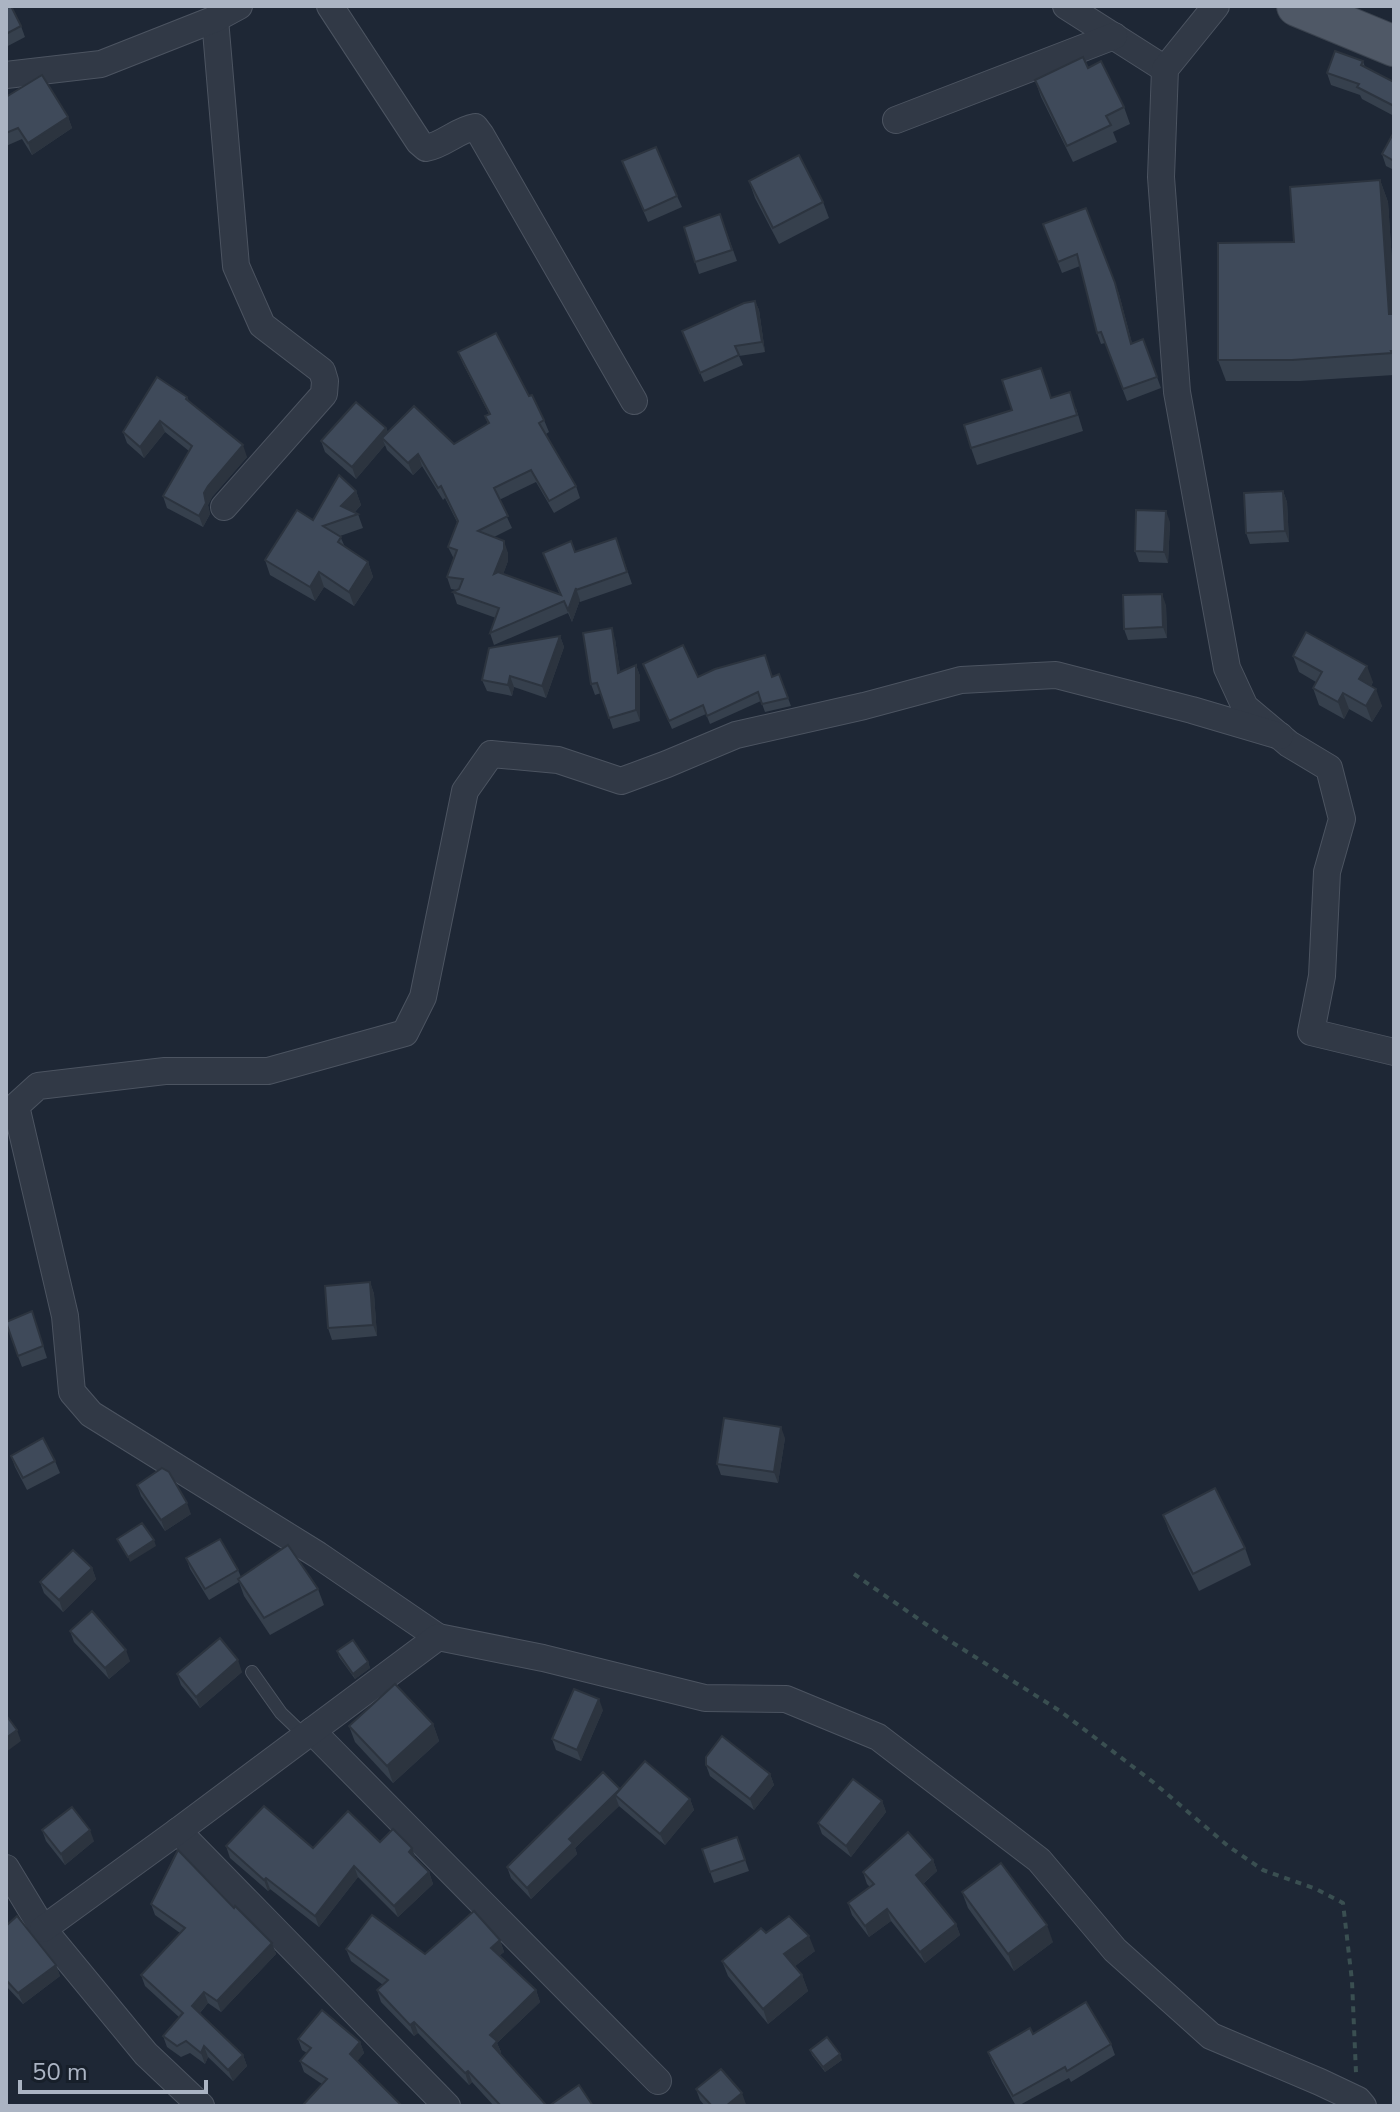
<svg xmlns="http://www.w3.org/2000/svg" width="1400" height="2112" font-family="'Nunito Sans',sans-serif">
<rect width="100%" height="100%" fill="#1e2735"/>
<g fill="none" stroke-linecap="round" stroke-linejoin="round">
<g stroke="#4c5461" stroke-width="14">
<path id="lane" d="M252,1672L281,1713L305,1736"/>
</g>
<g stroke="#4c5461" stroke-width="28">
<g id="street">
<path d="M330,6L419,142L426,148C444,145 457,130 475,127L481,135L634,401"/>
<path d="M1066,6L1165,69"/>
<path d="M1216,6L1165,69L1161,177L1177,392L1227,668L1245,707L1289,744L1329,768L1342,819L1327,872L1322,976L1311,1032L1394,1052"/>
<path d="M215,19L236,266L262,325L322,371L325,381L324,394L224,507"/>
<path d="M6,75L101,64L215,19L239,6"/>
<path d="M896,120L1114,36"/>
<path d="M438,1637L318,1555L91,1414L72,1392L65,1316L16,1106L38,1086L165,1071H268L405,1033L423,997L465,791L491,754L558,760L621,781L667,764L736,735L864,706L961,680L1056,675L1192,710L1280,736"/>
<path d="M312,1731L658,2081"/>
<path d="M178,1831L447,2106"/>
<path d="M6,1868L43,1929L146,2054L201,2106"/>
<path d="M43,1929L178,1831L438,1637L543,1658L705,1698L786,1699L878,1737L1039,1860L1115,1950L1211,2036L1320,2082L1358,2100L1363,2106"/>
</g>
</g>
<g stroke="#3b434f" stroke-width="42">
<path id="primary" d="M1297,6L1394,46"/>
</g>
<path stroke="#3a4f51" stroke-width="4" stroke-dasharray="6 6" stroke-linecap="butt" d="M854,1574L950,1641L1060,1711L1153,1782L1228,1846L1263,1870L1316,1889L1343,1903L1352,1981L1356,2073"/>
<use href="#lane" stroke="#313946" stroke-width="12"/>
<use href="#street" stroke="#313946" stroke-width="26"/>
<use href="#primary" stroke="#4f5866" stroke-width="40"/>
</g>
<g fill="#36404d">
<path d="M6,6L21,26L25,37L6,47Z"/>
<path d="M1363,61L1365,67L1394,82V116L1362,99L1360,95L1331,85L1327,73Z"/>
<path d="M1088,68L1124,107L1130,124L1113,132L1117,142L1073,162L1041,97L1035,80Z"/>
<path d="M6,97L68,117L72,128L32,155L22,139L6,146Z"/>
<path d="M1394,132V170L1386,166L1382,154Z"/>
<path d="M622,161L677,196L682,207L648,222Z"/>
<path d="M1380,180L1388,202L1394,292V375L1300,381H1226L1218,360L1294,242Z"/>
<path d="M749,181L823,202L829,218L779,244L755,198Z"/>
<path d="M1086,208L1119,294L1132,343L1143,339L1161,388L1127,401L1105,343L1101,344L1097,333L1080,266L1062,273L1043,224Z"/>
<path d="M720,214L737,261L699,274L684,227Z"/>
<path d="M755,301L759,310L765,352L739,356L743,365L704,382L682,331Z"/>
<path d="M458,352L529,396L544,420L549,432L546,434L576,486L580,498L554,513L536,482L499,500L512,528L494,537L508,553V561L503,574L560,595L543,553L575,552L616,538L632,584L580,602V600L572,622L568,613L494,645L490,633L496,618L457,604L453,592L457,590L451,589L447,577L454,559L448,547L457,522L445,498L443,500L422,466L413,475L387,450L385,445L356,479L325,452L321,441L386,428L388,432L454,444L488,424L485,416L489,414L463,364Z"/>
<path d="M187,397L189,401L247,457L212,497L208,505L210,514L203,527L167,508L163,496L189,451L165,432L144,458L127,443L123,432Z"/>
<path d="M1051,398L1076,408L1083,431L977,465L971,448Z"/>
<path d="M356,491L361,505L355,512L358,514L363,528L340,536L345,547L368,562L373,577L354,606L324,587L315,601L270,575L265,560L313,520Z"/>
<path d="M1283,491L1287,502L1289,542L1250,544L1246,533Z"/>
<path d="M1170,522L1168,563L1139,562L1135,551Z"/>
<path d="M1166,605L1167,638L1128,640L1124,629Z"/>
<path d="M560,636L564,647L546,698L514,687L512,696L487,691L482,680Z"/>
<path d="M615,639L620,672L636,665L640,676V721L613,729L601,693L595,695L591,684Z"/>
<path d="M1293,656L1373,682L1371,686L1382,706L1372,722L1349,709L1344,719L1319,705L1313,688L1316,682L1299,672Z"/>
<path d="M643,664L698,677H772L779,674L791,706L765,712L761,701L710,724L706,714L672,729Z"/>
<path d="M370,1282L374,1294L377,1336L332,1340L328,1328Z"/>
<path d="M32,1311L47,1358L22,1367L6,1324Z"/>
<path d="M785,1438L778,1483L721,1475L717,1464Z"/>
<path d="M11,1456L55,1461L60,1473L27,1490L15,1467Z"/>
<path d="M137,1485L191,1514L165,1531L141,1496Z"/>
<path d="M1163,1515L1245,1548L1251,1565L1199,1591L1169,1531Z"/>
<path d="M186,1558L238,1570L241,1577L318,1589L324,1605L270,1635L244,1596L239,1582L209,1600L190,1569Z"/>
<path d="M92,1568L96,1579L63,1612L44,1593L40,1582Z"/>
<path d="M70,1631L130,1661L109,1679L74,1642Z"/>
<path d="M337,1651L368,1662L370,1668L355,1679L339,1657Z"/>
<path d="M242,1672L200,1708L181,1685L177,1674Z"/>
<path d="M603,1710L581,1761L556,1750L552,1739Z"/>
<path d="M433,1724L439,1741L393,1783L355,1742L349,1726Z"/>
<path d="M706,1765L770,1774L774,1785L754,1810L710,1776Z"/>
<path d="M620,1789L690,1799L694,1810L665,1845L619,1806L575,1848L577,1854L531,1899L511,1878L507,1867Z"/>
<path d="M882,1801L886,1812L851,1857L822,1834L818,1823Z"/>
<path d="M42,1830L94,1841L65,1865L46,1841Z"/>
<path d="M737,1837L749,1871L714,1883L702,1849Z"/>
<path d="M380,1842L416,1860L429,1872L433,1884L398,1917L358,1877L319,1927L270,1889L268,1891L230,1858L226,1846L313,1848Z"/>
<path d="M933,1860L937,1871L923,1884L956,1924L960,1935L925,1963L891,1921L869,1937L852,1915L848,1903L870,1887L867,1884L863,1872Z"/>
<path d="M962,1892L1053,1942L1014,1971L968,1908Z"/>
<path d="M151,1904L234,1908L272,1943L276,1954L221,2012L208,2003L200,2013L243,2055L247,2066L233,2081L208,2057L205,2064L190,2053L181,2057L167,2047L163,2036L180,2018L145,1986L141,1975L180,1933L155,1915Z"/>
<path d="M6,1926L56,1965L60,1976L23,2004L6,1986Z"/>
<path d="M766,1933L815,1951L795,1966L802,1975L808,1991L768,2024L728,1976L722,1961Z"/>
<path d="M500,1940L504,1952L499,1956L536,1990L540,2002L497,2043L501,2052L500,2054L547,2106H494L472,2082L469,2085L418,2033L414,2036L381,2002L377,1990L383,1985L351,1961L346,1949L425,1954Z"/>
<path d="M1033,2034L1111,2044L1115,2055L1071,2082L1069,2078L1018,2106H1016L992,2063L988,2052Z"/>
<path d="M298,2039L360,2042L364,2053L357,2061L322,2084L304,2072L300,2061L307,2053L302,2050Z"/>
<path d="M810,2050L842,2060L825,2072L812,2055Z"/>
<path d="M696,2089L746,2104L744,2106H705L700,2100Z"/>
</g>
<g fill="#2c343f">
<path d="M68,117L72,128L32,155L28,143Z"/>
<path d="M1380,180L1388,202L1394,292V328L1389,314Z"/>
<path d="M1115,283L1119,294L1135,355L1131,344Z"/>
<path d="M755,301L759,310L765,352L762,342Z"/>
<path d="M160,421L165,432L144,458L140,447Z"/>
<path d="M386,428L390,439L382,438L385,445L356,479L352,467Z"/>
<path d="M243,445L247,457L212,497L208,505L210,514L203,527L199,516L204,493L208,486Z"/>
<path d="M418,454L422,466L413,475L408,463Z"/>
<path d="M356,491L361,505L351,516L341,506Z"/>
<path d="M1283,491L1287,502L1289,542L1285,531Z"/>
<path d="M1166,511L1170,522L1168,563L1164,552Z"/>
<path d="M504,541L508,553V561L499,586L494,574Z"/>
<path d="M368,562L373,577L354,606L349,592Z"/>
<path d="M319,572L324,587L315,601L310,587Z"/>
<path d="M576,588L580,600L572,622L568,610Z"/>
<path d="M1162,594L1166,605L1167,638L1163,627Z"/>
<path d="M612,628L615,639L622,684L618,673Z"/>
<path d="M560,636L564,647L546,698L542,686Z"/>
<path d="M636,665L640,676V721L636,710Z"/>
<path d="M1367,666L1373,682L1365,696L1359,679Z"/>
<path d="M510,676L514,687L512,696L508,685Z"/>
<path d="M1376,689L1382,706L1372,722L1366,706Z"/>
<path d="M1343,693L1349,709L1344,719L1338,702Z"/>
<path d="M370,1282L374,1294L377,1336L373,1325Z"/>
<path d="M781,1427L785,1438L778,1483L774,1472Z"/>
<path d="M187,1503L191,1514L165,1531L161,1520Z"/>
<path d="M154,1540L156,1546L130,1562L128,1557Z"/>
<path d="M92,1568L96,1579L63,1612L59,1600Z"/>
<path d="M126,1650L130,1661L109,1679L105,1668Z"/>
<path d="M238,1660L242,1672L200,1708L196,1697Z"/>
<path d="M368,1662L370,1668L355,1679L353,1674Z"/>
<path d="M599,1699L603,1710L581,1761L577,1750Z"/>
<path d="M433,1724L439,1741L393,1783L387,1766Z"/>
<path d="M17,1730L21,1741L6,1752V1738Z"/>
<path d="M770,1774L774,1785L754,1810L750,1799Z"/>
<path d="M620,1789L615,1795L619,1806L575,1848L577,1854L531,1899L527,1888L569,1839Z"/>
<path d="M690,1799L694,1810L665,1845L660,1834Z"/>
<path d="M882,1801L886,1812L851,1857L846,1846Z"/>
<path d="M90,1830L94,1841L65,1865L61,1854Z"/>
<path d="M412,1848L416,1859L409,1852Z"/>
<path d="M933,1860L937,1871L920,1886L916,1875Z"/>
<path d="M354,1866L358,1877L319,1927L315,1916Z"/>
<path d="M429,1872L433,1884L398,1917L394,1906Z"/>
<path d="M266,1878L270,1889L268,1891L264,1880Z"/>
<path d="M887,1909L891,1921L869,1937L865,1926Z"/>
<path d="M956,1924L960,1935L925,1963L920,1952Z"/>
<path d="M1047,1925L1053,1942L1014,1971L1008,1954Z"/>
<path d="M809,1936L815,1951L790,1970L784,1954Z"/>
<path d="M500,1940L504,1952L495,1959L491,1948Z"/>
<path d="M272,1943L276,1954L221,2012L217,2001Z"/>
<path d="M56,1965L60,1976L23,2004L18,1993Z"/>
<path d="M802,1975L808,1991L768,2024L763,2009Z"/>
<path d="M536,1990L540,2002L497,2043L501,2052L497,2057L490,2035Z"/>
<path d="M204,1992L208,2003L196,2017L192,2006Z"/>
<path d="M414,2022L418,2033L414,2036L410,2025Z"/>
<path d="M360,2042L364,2053L354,2065L350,2054Z"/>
<path d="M204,2046L208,2057L205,2064L201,2053Z"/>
<path d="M840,2054L842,2060L825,2072L823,2067Z"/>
<path d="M243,2055L247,2066L233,2081L228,2070Z"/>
<path d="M468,2071L472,2082L469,2085L465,2073Z"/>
<path d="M742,2093L746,2104L744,2106H726Z"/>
</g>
<g fill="#3f4a5a" stroke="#2c343f" stroke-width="2">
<path d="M6,6H11L21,26L6,34Z"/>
<path d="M1335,51L1363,61L1361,65L1394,82V106L1357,87L1359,84L1327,73Z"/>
<path d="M1083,57L1088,68L1101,61L1124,107L1106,116L1111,125L1067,146L1035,80Z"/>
<path d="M42,75L68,117L28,143L18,128L6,133V97Z"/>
<path d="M1394,132V161L1382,154Z"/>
<path d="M656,147L677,196L644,211L622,161Z"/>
<path d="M799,155L823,202L773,228L749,181Z"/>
<path d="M1380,180L1389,314H1394V351H1391L1392,353L1292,360H1218V243L1294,242L1290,187Z"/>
<path d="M1086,208L1115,283L1131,344L1143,339L1157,377L1123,389L1101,332L1097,333L1077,254L1058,262L1043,224Z"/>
<path d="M720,214L732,250L695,262L684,227Z"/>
<path d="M755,301L762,342L735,346L739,355L700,373L682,331L744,303Z"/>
<path d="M496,333L529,396L532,395L544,420L539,423L576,486L549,501L531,470L494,488L508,516L478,531L504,541V549L494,574L498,572L561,595L543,553L571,541L575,552L616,538L627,572L576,590V588L568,610L564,601L490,633L499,608L453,592L459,589L463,579L447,577L457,550L448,547L458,521L441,486L438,488L418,454L408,463L382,438L414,406L454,444L489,423L485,416L490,414L458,352Z"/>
<path d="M1041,368L1051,398L1070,392L1077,415L971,448L964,425L1012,410L1002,380Z"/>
<path d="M157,377L187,397L186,399L243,445L208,486L204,493L206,503L199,516L163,496L192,446L160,421L140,447L123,432Z"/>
<path d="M356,402L386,428L352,467L321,441Z"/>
<path d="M339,475L356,491L341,506L358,514L323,526L341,537L338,542L368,562L349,592L319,572L310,587L265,560L297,510L313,520Z"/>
<path d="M1283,491L1285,531L1246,533L1244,493Z"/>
<path d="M1136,510L1166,511L1164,552L1135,551Z"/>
<path d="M1162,594L1163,627L1124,629L1123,595Z"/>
<path d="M612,628L618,673L636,665V710L609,718L597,683L591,684L583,633Z"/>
<path d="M1306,632L1367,666L1359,679L1376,689L1366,706L1343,693L1338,702L1313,688L1322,672L1293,656Z"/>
<path d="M560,636L542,686L510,676L508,685L482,680L489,648Z"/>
<path d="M683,645L698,677L715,669L765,655L772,677L779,674L788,698L762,704L758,692L707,716L703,705L669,721L643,664Z"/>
<path d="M370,1282L373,1325L328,1328L325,1286Z"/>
<path d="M32,1311L43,1346L18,1356L6,1322Z"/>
<path d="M724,1418L781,1427L774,1472L717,1464Z"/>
<path d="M43,1438L55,1461L23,1478L11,1456Z"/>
<path d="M162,1468L169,1472L187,1503L161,1520L137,1485Z"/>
<path d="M1215,1488L1245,1548L1193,1574L1163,1515Z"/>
<path d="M142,1523L154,1540L128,1557L117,1539Z"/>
<path d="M220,1539L238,1570L205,1589L186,1558Z"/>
<path d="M288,1545L318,1589L264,1618L238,1579Z"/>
<path d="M73,1550L92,1568L59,1600L40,1582Z"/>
<path d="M92,1611L126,1650L105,1668L70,1631Z"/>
<path d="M220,1638L238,1660L196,1697L177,1674Z"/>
<path d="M353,1640L368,1662L353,1674L337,1651Z"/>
<path d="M395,1684L433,1724L387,1766L349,1726Z"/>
<path d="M574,1689L599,1699L577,1750L552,1739Z"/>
<path d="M6,1715L17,1730L6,1738Z"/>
<path d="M722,1736L770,1774L750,1799L706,1765V1757Z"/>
<path d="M645,1761L690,1799L660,1834L615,1795Z"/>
<path d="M603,1772L620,1789L569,1839L573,1843L527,1888L507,1867Z"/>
<path d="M853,1779L882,1801L846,1846L818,1823Z"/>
<path d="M264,1806L313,1848L348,1811L380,1842L393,1829L412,1848L409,1852L429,1872L394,1906L354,1866L315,1916L266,1878L264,1880L226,1846Z"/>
<path d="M72,1807L90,1830L61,1854L42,1830Z"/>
<path d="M908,1832L933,1860L916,1875L956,1924L920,1952L887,1909L865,1926L848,1903L874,1884L863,1872Z"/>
<path d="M737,1837L745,1860L710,1872L702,1849Z"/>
<path d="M178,1850L234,1908L235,1906L272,1943L217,2001L204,1992L192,2006L243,2055L228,2070L204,2046L201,2053L186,2041L177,2046L163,2036L183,2013L141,1975L185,1928L151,1904Z"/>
<path d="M1001,1863L1047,1925L1008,1954L962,1892Z"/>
<path d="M474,1911L500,1940L491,1948L536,1990L490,2035L497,2041L493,2046L547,2106H501L468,2071L465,2073L414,2022L410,2025L377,1990L388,1980L346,1949L372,1915L425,1954Z"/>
<path d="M17,1916L56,1965L18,1993L6,1980V1926Z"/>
<path d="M789,1916L809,1936L784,1954L802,1975L763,2009L722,1961L761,1928L766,1933Z"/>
<path d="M1086,2002L1111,2044L1067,2071L1065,2067L1013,2096L988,2052L1030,2028L1033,2034Z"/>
<path d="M322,2010L360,2042L350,2054L402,2106H302L327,2079L300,2061L311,2048L298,2039Z"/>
<path d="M827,2037L840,2054L823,2067L810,2050Z"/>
<path d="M721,2069L742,2093L726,2106H712L696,2089Z"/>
<path d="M579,2085L593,2106H549Z"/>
</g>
<rect width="1400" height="2112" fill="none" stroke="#abb4c3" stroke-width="16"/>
<path d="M20 2080v12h186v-12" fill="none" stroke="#abb4c3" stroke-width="4"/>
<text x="32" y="2080" font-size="24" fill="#abb4c3" stroke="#171f2a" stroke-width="6" paint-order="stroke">50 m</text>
</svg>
